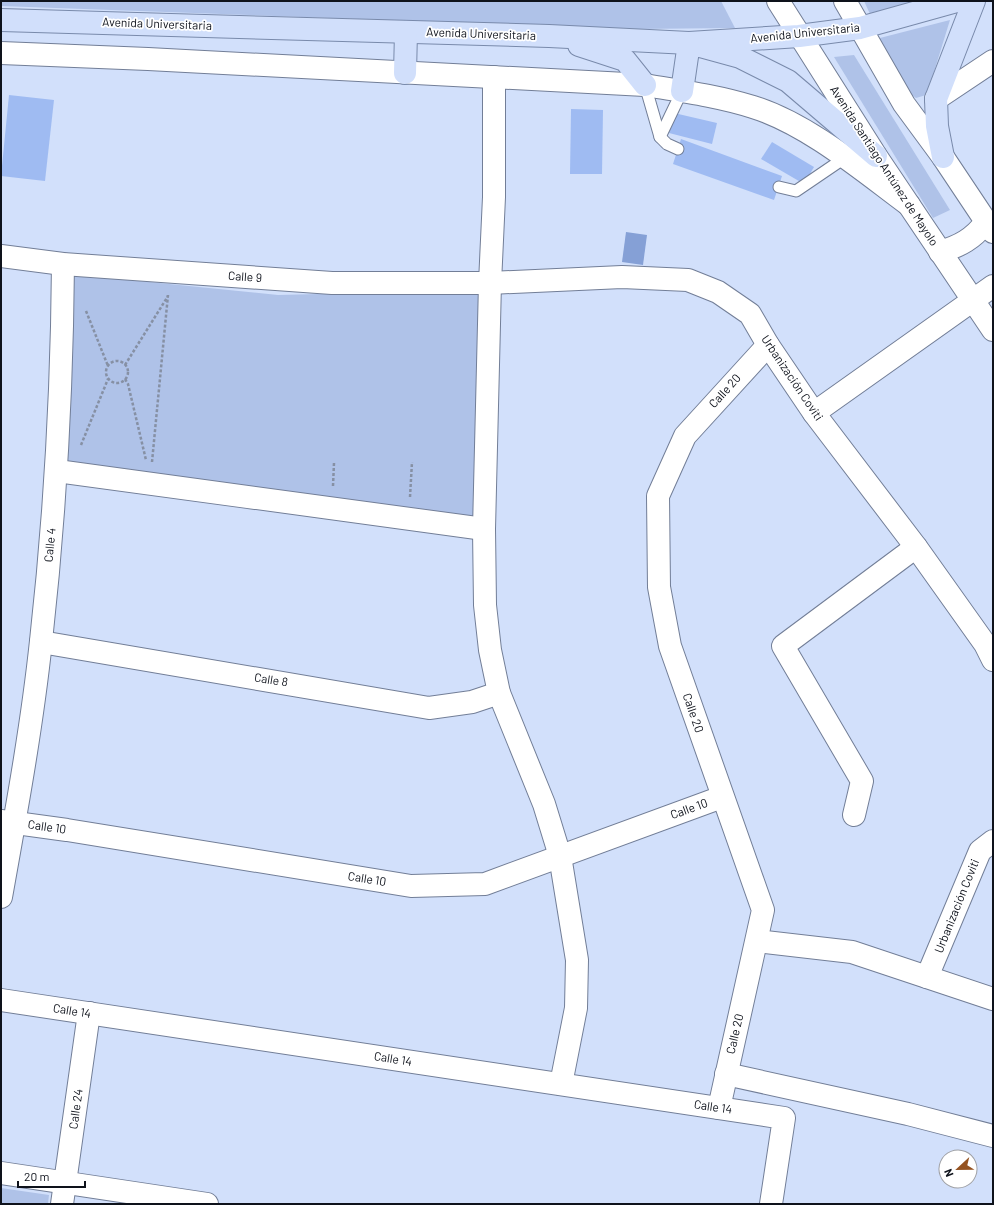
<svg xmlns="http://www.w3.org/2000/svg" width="994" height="1205" font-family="Barlow,sans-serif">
<rect width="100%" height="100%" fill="#d2e0fb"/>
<g fill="#afc2e8">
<path d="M1,1H721L735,28L636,29L1,6Z"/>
<path d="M864,1H918L870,14Z"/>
<path d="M950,20L929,88L926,95L916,98L907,91L876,39Z"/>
<path d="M854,55L950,210L933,218L834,57Z"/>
<path d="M70,274L278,295L399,292L480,293L473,525L65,463Z"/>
<path d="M1,1188L49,1195L48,1204H1Z"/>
</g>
<path fill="#85a0d6" d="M626,232L647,235L643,265L622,262Z"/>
<g fill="#9fbbf2">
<path d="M9,95L54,100L45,181L1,176Z"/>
<path d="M571,109L603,110L602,174H570Z"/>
<path d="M674,113L717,123L712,144L669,133Z"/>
<path d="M681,139L782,176L774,200L673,164Z"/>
<path d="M772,142L814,167L804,184L761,159Z"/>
</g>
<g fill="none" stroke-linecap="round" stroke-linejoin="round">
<g stroke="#727e97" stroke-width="13">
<g id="lane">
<path d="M645,85L660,137L667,144L678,149"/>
<path d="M660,137L682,91"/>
<path d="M779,187L796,191L846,157"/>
</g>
</g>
<g stroke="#727e97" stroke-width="24">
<g id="street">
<path d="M494,77V197L490,283L484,529L485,605L490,650L499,693L544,804L560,856L577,960L576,1008L561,1084"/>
<path d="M1,256L63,264L332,283H490L622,277L688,280L718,292L750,314L768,345L814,413L916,547L985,644L993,660"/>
<path d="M814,413L993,286"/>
<path d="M57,471L484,529"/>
<path d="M41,642L429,708L472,702L499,693"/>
<path d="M854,815L862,781L783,646L916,547"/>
<path d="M1,821L67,830L411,886L485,884L722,797"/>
<path d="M1,897C16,813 32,726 41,641C55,516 62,390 63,264"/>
<path d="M757,941L852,952L993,999"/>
<path d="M927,977L980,851L993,841"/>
<path d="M1,1000L784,1118L771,1204"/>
<path d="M726,1074L908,1114L993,1136"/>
<path d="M719,1108L763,910L670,646L659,587L658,496L685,436L768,345"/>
<path d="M1,1173L207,1204"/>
<path d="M62,1204L89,1013"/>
</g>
</g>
<g stroke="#727e97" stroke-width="24">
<g id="secondary">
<path d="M778,1L876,156L993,330"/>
<path d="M845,1L904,104L943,157L993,232"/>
<path d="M1,53L148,59L645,85C681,91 718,96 753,107C808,124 863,171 909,205"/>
<path d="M936,99L993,61"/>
<path d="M940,252C960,246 973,239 986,222"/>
</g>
</g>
<g stroke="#798aab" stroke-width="24">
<g id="primary">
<path d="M1,20L549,36L689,43L799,36L860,28L957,1"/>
<path d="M579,45L625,60L645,85"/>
<path d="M405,73L406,32"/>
<path d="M682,91L689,43L740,57L788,81L876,156"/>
<path d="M943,157L937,126L936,99L974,1"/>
</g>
</g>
<g stroke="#8690a4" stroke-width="2.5" stroke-dasharray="3 2" stroke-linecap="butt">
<path d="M86,311L108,366"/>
<circle cx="117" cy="372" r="11"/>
<path d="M125,365L168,296"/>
<path d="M125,379L128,384L146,460"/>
<path d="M81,445L108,379"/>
<path d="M152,462L168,295"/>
<path d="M333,486L334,463"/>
<path d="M410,497L412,462"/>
</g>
<use href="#lane" stroke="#fff" stroke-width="11"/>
<use href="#street" stroke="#fff" stroke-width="22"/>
<use href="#secondary" stroke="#fff" stroke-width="22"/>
<use href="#primary" stroke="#d1dffb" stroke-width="22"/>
</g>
<g text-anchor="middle" stroke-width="3.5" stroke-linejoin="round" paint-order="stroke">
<g font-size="12" fill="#0e121b" stroke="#fff">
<text transform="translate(157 24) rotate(2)" y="4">Avenida Universitaria</text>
<text transform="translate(805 33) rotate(-6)" y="4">Avenida Universitaria</text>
<text transform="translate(481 34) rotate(2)" y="4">Avenida Universitaria</text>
<text transform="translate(884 166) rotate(57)" y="4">Avenida Santiago Antúnez de Mayolo</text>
<text transform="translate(245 277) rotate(4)" y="4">Calle 9</text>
<text transform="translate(792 378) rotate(56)" y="4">Urbanización Coviti</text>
<text transform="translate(725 391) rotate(-48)" y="4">Calle 20</text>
<text transform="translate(50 545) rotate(-85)" y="4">Calle 4</text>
<text transform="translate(271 680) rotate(9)" y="4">Calle 8</text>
<text transform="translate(693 713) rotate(71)" y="4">Calle 20</text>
<text transform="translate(689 809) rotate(-20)" y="4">Calle 10</text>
<text transform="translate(47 827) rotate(8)" y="4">Calle 10</text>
<text transform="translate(367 879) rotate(9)" y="4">Calle 10</text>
<text transform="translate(957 906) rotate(-68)" y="4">Urbanización Coviti</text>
<text transform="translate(72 1011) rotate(9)" y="4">Calle 14</text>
<text transform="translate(735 1034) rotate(-77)" y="4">Calle 20</text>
<text transform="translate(393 1059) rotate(9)" y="4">Calle 14</text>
<text transform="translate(713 1107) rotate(8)" y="4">Calle 14</text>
<text transform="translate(76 1109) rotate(-82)" y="4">Calle 24</text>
</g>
</g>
<rect width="994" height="1205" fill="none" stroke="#0e121b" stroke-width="4"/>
<g transform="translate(958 1169) rotate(248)"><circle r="19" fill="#ffffff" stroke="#9fa0a4"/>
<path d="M0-3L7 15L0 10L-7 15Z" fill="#955321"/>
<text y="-6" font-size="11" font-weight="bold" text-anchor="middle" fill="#0e121b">N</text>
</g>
<path d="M18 1181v6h67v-6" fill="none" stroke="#0e121b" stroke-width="2"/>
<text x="24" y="1181" font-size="12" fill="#0e121b" stroke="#ffffff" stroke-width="3" paint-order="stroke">20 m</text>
</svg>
